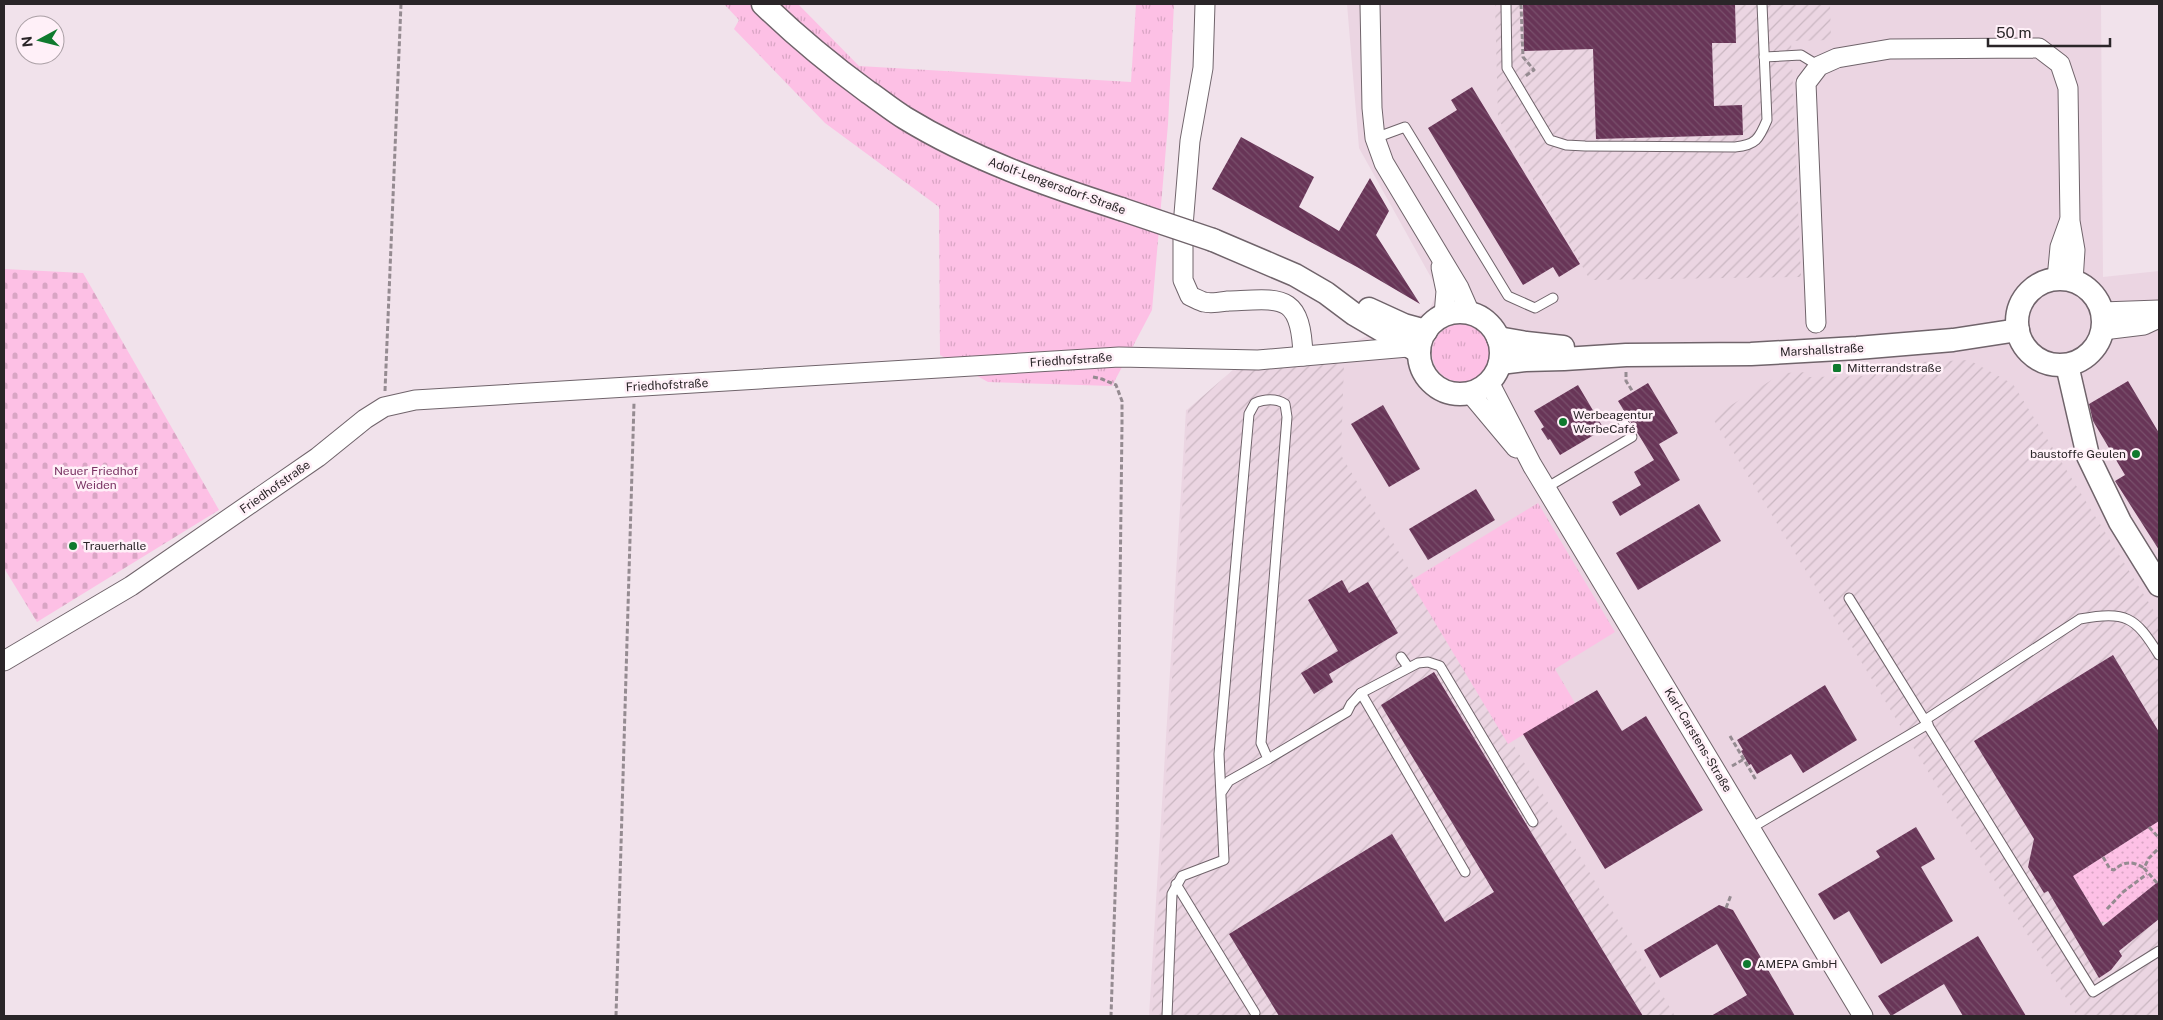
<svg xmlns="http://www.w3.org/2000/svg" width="2163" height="1020" font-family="'Public Sans',sans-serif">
<defs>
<pattern id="industrial-furrows" width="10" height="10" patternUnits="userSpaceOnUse" patternTransform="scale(1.25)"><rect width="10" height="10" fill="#ebd5e2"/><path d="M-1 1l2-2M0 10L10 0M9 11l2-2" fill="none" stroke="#cab7c2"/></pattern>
<pattern id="grass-tufts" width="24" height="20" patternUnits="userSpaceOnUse" patternTransform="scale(1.25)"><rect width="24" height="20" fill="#fdc0e5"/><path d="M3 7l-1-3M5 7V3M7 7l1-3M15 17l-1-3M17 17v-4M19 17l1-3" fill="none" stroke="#d9a5c4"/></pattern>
<pattern id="cemetery-stones" width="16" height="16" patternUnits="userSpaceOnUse" patternTransform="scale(1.25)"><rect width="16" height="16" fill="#fdc0e5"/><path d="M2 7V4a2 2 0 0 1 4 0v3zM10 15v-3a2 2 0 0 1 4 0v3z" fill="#d9a5c4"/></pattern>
<pattern id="park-dots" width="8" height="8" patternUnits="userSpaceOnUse" patternTransform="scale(1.25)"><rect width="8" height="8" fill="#fdc0e5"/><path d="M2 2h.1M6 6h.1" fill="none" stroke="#d9a5c4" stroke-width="1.8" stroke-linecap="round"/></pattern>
<pattern id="building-back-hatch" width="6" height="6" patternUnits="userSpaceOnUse" patternTransform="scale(1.25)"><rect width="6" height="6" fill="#683557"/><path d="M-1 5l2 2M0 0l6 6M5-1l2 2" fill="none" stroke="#79506c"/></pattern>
</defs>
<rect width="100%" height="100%" fill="#f1e2eb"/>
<path fill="#ebd5e2" d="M1347,4H2101L2103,277L2159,271V1016H1149L1186,410L1429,311L1438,290L1359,148Z"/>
<g fill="url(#industrial-furrows)">
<path d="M1495,4H1830L1831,40L1791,41L1801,277L1590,280L1498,118Z"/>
<path d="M1969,360L2013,384L2159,619V1016H2077L1712,417L1783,373L1809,372V377L1870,376L1869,371L1898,363Z"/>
<path d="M1242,362L1344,363L1341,455L1675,1016H1152L1188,409Z"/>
</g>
<g fill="url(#grass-tufts)">
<path d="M724,4H798L859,66L1131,82L1136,4H1174L1168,124L1152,310L1112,386L988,382L940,355L939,207L825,123L734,29L739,20Z"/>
<circle cx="1461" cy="353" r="29"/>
<path d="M1538,503L1615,632L1555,669L1575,703L1508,744L1410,581Z"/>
</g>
<path fill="url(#cemetery-stones)" d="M4,269L83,273L219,510L37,622L4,568Z"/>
<path fill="url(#park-dots)" d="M2159,821V881L2108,922H2101L2073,876Z"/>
<g fill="url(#building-back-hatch)">
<path d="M1523,4H1735L1736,43H1712L1714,106L1742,105L1743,135L1596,139L1593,49L1524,51Z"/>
<path d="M1472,87L1580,264L1559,277L1553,267L1523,285L1428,128L1457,110L1451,100Z"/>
<path d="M1241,137L1314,177L1299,207L1339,231L1370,178L1389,211L1376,235L1420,304L1357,267L1212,189Z"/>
<path d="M2128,381L2159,433V550L2115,481L2125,475L2093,421L2089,404Z"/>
<path d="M1648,383L1678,433L1659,444L1680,480L1620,516L1612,502L1641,485L1634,472L1654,460L1618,401Z"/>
<path d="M1578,385L1604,429L1560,455L1550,439L1548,440L1541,429L1544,427L1534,411Z"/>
<path d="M1383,405L1420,469L1389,487L1351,424Z"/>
<path d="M1476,489L1495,520L1428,560L1409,529Z"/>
<path d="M1699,504L1721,541L1638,590L1616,553Z"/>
<path d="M1342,580L1349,593L1368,582L1398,633L1329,674L1333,682L1314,694L1301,673L1338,651L1308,600Z"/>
<path d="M2113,655L2159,732V821L2073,876L2103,926L2159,881V919L2119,951L2122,956L2111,970L2099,978L2048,891L2044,893L2028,867L2034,839L1974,741Z"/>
<path d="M1434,672L1622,982L1643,1016H1279L1229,934L1392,834L1445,922L1494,892L1381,705Z"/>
<path d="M1825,685L1857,740L1803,773L1791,754L1757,774L1751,764L1749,765L1741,751L1743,750L1737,740Z"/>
<path d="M1597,690L1622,731L1646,716L1703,810L1605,869L1523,734Z"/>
<path d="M1916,827L1935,859L1921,867L1953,921L1881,964L1849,911L1834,920L1818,894L1880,857L1876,851Z"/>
<path d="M1719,905L1733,910L1795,1016H1711L1747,995L1717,944L1660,978L1644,950Z"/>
<path d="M1978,936L2026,1016H1963L1944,984L1891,1016L1878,996Z"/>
</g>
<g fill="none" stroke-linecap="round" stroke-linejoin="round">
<g stroke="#70646b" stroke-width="11">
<g id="service">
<path d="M1506,4L1507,68L1550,140L1566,145L1585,146L1735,147C1756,145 1759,139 1767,120L1762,4"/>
<path d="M1764,57L1801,55L1819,66"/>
<path d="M1375,138L1405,127L1508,296L1535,308L1553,298"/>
<path d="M1546,488L1632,437L1622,420"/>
<path d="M1849,598L2093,992L2159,951"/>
<path d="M1401,657L1408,667"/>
<path d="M1361,693L1418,663L1428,662L1440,666L1533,822"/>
<path d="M1925,720L2080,619C2126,611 2135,616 2159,655"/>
<path d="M1268,759L1347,712L1351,704L1361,693L1465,872"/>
<path d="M1751,828L1928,724"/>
<path d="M1176,884L1255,1013"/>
<path d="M1167,1016L1172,894L1182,876L1224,860L1219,754L1249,414L1255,403C1264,399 1276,398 1285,404L1287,417L1261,743L1268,759L1229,781L1221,793"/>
</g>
</g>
<g stroke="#70646b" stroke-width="21">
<g id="minor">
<path d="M1205,4L1203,68L1190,141L1183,226V280L1190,296C1195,298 1200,301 1204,302C1211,304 1221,302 1228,301C1281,299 1301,292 1303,356"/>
<path d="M1370,4L1372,108L1375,138L1384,163L1459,288L1470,313"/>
<path d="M1441,267L1446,291L1444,315"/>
<path d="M2057,279L2060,247L2069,222"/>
<path d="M2102,312L2159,310"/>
<path d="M1816,323L1806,83L1819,66L1837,58L1890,49L2039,48L2060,64L2068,88L2070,221L2075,250L2073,281"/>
<path d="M2103,330L2144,325L2159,318"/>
<path d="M1489,382L1532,465L1863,1016"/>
<path d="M1470,393L1516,448"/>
<path d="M4,661L131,586L318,457L365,419L384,407L415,400L1119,357L1258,360L1408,347"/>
</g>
</g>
<g stroke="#70646b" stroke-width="25">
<g id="tertiary">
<path d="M763,4C796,36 831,65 868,92C880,100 892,110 905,118C972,159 1046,185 1121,209"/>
<path d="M1213,240L1295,275L1326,293L1354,314L1419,352"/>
<circle cx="2060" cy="322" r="43"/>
<path d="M1369,309L1404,325L1426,331"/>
<circle cx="1460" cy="353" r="41"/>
<path d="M1498,338L1526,343L1563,347"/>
<path d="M1500,363L1525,360L1564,359L1626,355L1751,354L1857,348L1953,340L2018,330"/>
<path d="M2067,365L2088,456L2120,522L2159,585"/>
</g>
</g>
<g stroke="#958b91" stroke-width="3" stroke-dasharray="5 2.5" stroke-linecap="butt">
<path d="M1521,4L1523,57L1534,70L1524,77"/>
<path d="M1626,372V381L1633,392"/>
<path d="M1093,377L1102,379L1116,385L1122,401V424L1117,837L1111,1016"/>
<path d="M385,391L401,4"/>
<path d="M1730,736L1756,780"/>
<path d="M1732,766L1744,759"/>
<path d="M2149,827L2159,838"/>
<path d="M2103,857L2110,869L2114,870C2124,861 2133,861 2144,868"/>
<path d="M2157,883L2144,868L2149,858L2159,848"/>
<path d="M1726,908L1731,895"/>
<path d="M2107,909L2123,892L2147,874"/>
<path d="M616,1016L634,403"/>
</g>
<use href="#service" stroke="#fff" stroke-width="9"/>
<use href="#minor" stroke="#fff" stroke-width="19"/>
<use href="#tertiary" stroke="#fff" stroke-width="22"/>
<g stroke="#70646b" stroke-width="25" stroke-linecap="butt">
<path id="tertiary-bridge" d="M1121,209L1213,240"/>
</g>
<use href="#tertiary-bridge" stroke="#fff" stroke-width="22"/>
</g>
<g fill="#0f7a2e" stroke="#fff0f8" stroke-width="2">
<rect x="1832" y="363" width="10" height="10" rx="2.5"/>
<circle cx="1563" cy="422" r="5"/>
<circle cx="2136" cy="454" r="5"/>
<circle cx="73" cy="546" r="5"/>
<circle cx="1747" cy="964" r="5"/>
</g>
<g text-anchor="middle" stroke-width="5" stroke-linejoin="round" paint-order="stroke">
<g font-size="12" fill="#2a2528" stroke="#fff0f8">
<text transform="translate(1057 186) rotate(20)" y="4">Adolf-Lengersdorf-Straße</text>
<text transform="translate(1822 350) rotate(-3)" y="4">Marshallstraße</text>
<text transform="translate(1071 360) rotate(-4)" y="4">Friedhofstraße</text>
<text transform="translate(667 385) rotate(-3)" y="4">Friedhofstraße</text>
<text transform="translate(275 487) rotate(-35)" y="4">Friedhofstraße</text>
<text transform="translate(1698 740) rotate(59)" y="4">Karl-Carstens-Straße</text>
</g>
<g font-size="12" fill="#2a2528" stroke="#fff0f8" text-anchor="start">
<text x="1847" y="372">Mitterrandstraße</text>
<text x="1573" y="419">Werbeagentur<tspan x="1573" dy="14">WerbeCafé</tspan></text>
<text x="2126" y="458" text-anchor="end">baustoffe Geulen</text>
<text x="83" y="550">Trauerhalle</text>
<text x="1757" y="968">AMEPA GmbH</text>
</g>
<g font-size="12" fill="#7b3464" stroke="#fff0f8">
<text x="96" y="475">Neuer Friedhof<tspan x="96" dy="14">Weiden</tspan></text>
</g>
</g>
<rect width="2163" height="1020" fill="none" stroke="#2a2528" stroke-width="10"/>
<g transform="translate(40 40) rotate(263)"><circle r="24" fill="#fff0f8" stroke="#aa9fa5"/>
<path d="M0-4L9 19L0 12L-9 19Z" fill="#0f7a2e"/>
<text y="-8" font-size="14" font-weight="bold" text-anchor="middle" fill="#2a2528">N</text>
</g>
<path d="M1988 38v8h122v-8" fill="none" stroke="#2a2528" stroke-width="2.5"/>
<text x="1996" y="38" font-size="15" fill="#2a2528" stroke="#fff0f8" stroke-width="4" paint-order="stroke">50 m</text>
</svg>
